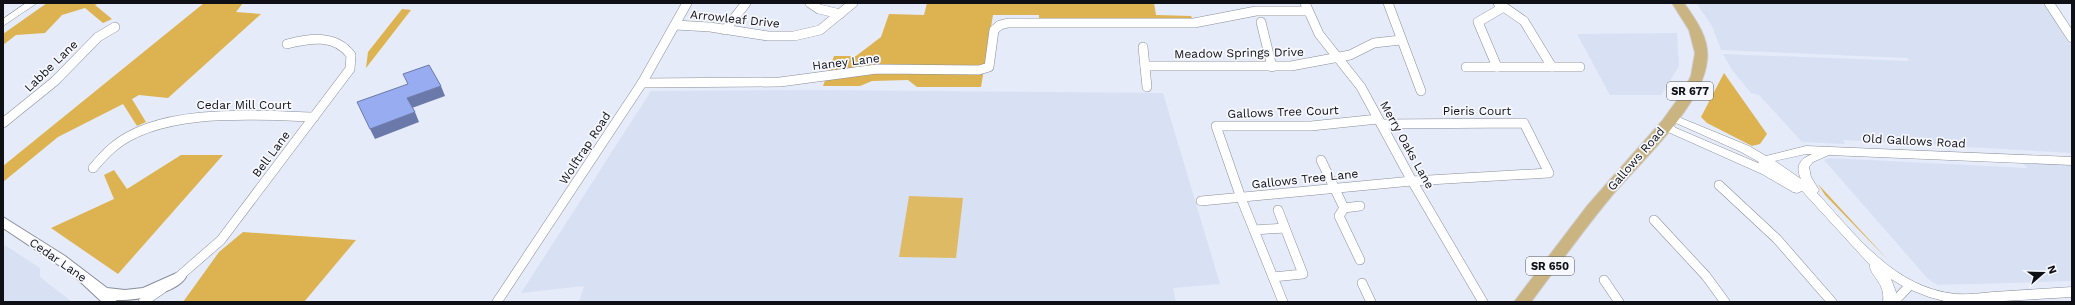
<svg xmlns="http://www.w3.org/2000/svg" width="2075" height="305" font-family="'Work Sans',sans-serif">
<rect width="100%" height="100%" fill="#e6ebf9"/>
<g fill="#d8e0f4">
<path d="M1696,3H2045L2069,44H2072V153L1843,140L1845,144L1802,142L1759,95L1751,93L1732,70L1723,54L1909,61L1907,58L1721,50L1712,26Z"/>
<path d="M1677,33L1679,66L1661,95H1610L1577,34Z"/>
<path d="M816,90L1163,93L1220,284L1173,288L1176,302H579L584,286L521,293L651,91Z"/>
<path d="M1829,158L2027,168L2020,159L2072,161V281L1938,285L1928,279L1824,160Z"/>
<path d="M3,244L40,268V277L72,302H3Z"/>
</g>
<path fill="#dfba64" d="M909,196L963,198L956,258L899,257Z"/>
<g fill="#dcb350">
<path d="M47,3H100L95,5L112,19L103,23L85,8L62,15L45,33L16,35L3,45V34Z"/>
<path d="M204,3H243L236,12L261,14L168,98L139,95L132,99L146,122L137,126L123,104L58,137L3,182V166Z"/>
<path d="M927,3H1154L1156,15L1191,16L1192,18H1039V15H993L981,87H917L908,80L872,81L860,86H823L834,56H856L881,37L889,14L924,15Z"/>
<path d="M402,9L411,10L366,68L368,52Z"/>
<path d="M1724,73L1767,134L1760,144L1752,146L1707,123L1701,117Z"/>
<path d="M181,155H223L118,274L51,228L114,199L104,175L114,170L127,189Z"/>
<path d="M1818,184L1888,260L1825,195Z"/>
<path d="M243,232L356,240L304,302H183L219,252Z"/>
</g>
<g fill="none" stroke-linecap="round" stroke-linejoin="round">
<g stroke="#8a8e9b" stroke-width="10">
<g id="minor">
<path d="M810,3L819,9L840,14"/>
<path d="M1305,3L1319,34L1361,87L1412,181L1483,302"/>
<path d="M1388,3L1421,91"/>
<path d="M1498,3L1524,21L1552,67"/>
<path d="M2049,3L2072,38"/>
<path d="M1261,22L1272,67"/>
<path d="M675,25L710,27L768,36H794L820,30L853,3"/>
<path d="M725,30L746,3"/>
<path d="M1143,47L1147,87"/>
<path d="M1145,66H1291L1350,55L1374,43L1401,40"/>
<path d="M1466,67H1580"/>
<path d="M1497,67L1478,22L1502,8"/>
<path d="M642,83L780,82L877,69L979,70L989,67L994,30L1000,25L1008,23H1194L1256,11H1307"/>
<path d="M3,123L55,81L98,37L115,27"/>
<path d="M1321,160L1344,208L1339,216L1360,260"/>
<path d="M93,168C99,161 105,154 112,148C159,107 256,115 314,117"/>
<path d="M1719,185L1777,239L1832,302"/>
<path d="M1201,201L1412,181L1549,173L1524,123L1381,124"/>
<path d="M1344,208L1360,206"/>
<path d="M1654,220L1706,276L1725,302"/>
<path d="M1254,230L1285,228"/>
<path d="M1273,277L1303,274L1278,210"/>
<path d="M175,280L221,240L350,69L351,55C335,34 310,38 287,44"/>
<path d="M1604,280L1619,302"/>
<path d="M1362,283L1371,302"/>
<path d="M143,302L162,289"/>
<path d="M497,302L642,83L687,3"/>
<path d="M1283,302L1241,198L1216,126H1311L1378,119"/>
<path d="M1894,302L1910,285"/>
</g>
</g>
<g stroke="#8a8e9b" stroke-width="1">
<g id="tertiary">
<path d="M26,3H37L3,26V19Z"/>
<path d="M1671,114L1749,146L1766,156L1806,146L2072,157V165L1829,155L1813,162L1809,167L1811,177L1819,190L1817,193C1856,235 1894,288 1956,294C1968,295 1981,293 1993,292C2019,290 2046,289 2072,287V297L1986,302H1948L1929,297L1906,288L1891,279L1896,292L1895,302H1883C1886,282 1869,276 1870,265L1804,193L1802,191L1797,193L1793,192L1762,174L1668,132L1660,125L1661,123H1669L1676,128L1758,163L1759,162L1741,152L1667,119L1666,117ZM1806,154H1812C1800,159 1795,166 1801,179L1775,161Z"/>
</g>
</g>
<g stroke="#8a8e9b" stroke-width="2">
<path id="secondary" d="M3,217L65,256L107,288L125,290L143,288L179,272L184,273L186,277C176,294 134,301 116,300L117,302H102L72,274L3,228Z"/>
</g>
<g stroke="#cfcfd0" stroke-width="2">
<path id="primary" d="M1672,3H1684C1696,20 1710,39 1707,61C1702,107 1639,163 1610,198C1582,232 1557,267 1531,302H1514L1587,206L1662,121L1683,92L1691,76L1695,53L1689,30Z"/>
</g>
<use href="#minor" stroke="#fff" stroke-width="9"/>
<use href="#tertiary" fill="#fff" fill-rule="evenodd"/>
<use href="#secondary" fill="#fff" fill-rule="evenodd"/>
<use href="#primary" fill="#cab582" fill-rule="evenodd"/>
</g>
<g fill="#6a79a9">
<path d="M441,86L445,96L412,108L407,98Z"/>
<path d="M415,112L419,122L375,139L370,129Z"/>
</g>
<path fill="#98adf1" stroke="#6a79a9" d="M429,65L441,86L407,98L415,112L370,129L357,102L408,84L403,74Z"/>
<g text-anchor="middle" stroke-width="3.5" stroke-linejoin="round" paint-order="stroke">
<g fill="#f6f8fe" stroke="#54565b" stroke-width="1">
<rect x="1667" y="82" width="46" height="18" rx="3"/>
<rect x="1526" y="257" width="48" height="18" rx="3"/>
</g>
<g font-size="11" font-weight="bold" fill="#0f1015">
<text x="1690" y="95">SR 677</text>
<text x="1550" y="270">SR 650</text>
</g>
<g font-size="12" fill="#0f1015" stroke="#f6f8fe">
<text transform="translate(735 19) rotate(6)" y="4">Arrowleaf Drive</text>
<text transform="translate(1239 53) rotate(-1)" y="4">Meadow Springs Drive</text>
<text transform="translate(846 62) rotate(-7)" y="4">Haney Lane</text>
<text transform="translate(51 66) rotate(-44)" y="4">Labbe Lane</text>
<text x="244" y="109">Cedar Mill Court</text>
<text x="1477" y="115">Pieris Court</text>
<text transform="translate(1283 112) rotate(-2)" y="4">Gallows Tree Court</text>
<text transform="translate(1914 141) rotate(3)" y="4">Old Gallows Road</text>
<text transform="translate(1407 145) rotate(61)" y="4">Merry Oaks Lane</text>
<text transform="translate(585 148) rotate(-57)" y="4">Wolftrap Road</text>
<text transform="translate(271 154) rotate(-53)" y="4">Bell Lane</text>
<text transform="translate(1636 159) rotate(-49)" y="4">Gallows Road</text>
<text transform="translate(1305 179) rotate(-6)" y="4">Gallows Tree Lane</text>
<text transform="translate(58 260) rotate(35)" y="4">Cedar Lane</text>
</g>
</g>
<rect width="2075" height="305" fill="none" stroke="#0f1015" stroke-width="8"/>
<g transform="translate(2043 273) rotate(70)" stroke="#f6f8fe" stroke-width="3" paint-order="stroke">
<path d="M0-3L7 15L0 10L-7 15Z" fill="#0f1015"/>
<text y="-6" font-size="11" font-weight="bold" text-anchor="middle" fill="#0f1015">N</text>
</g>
</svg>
